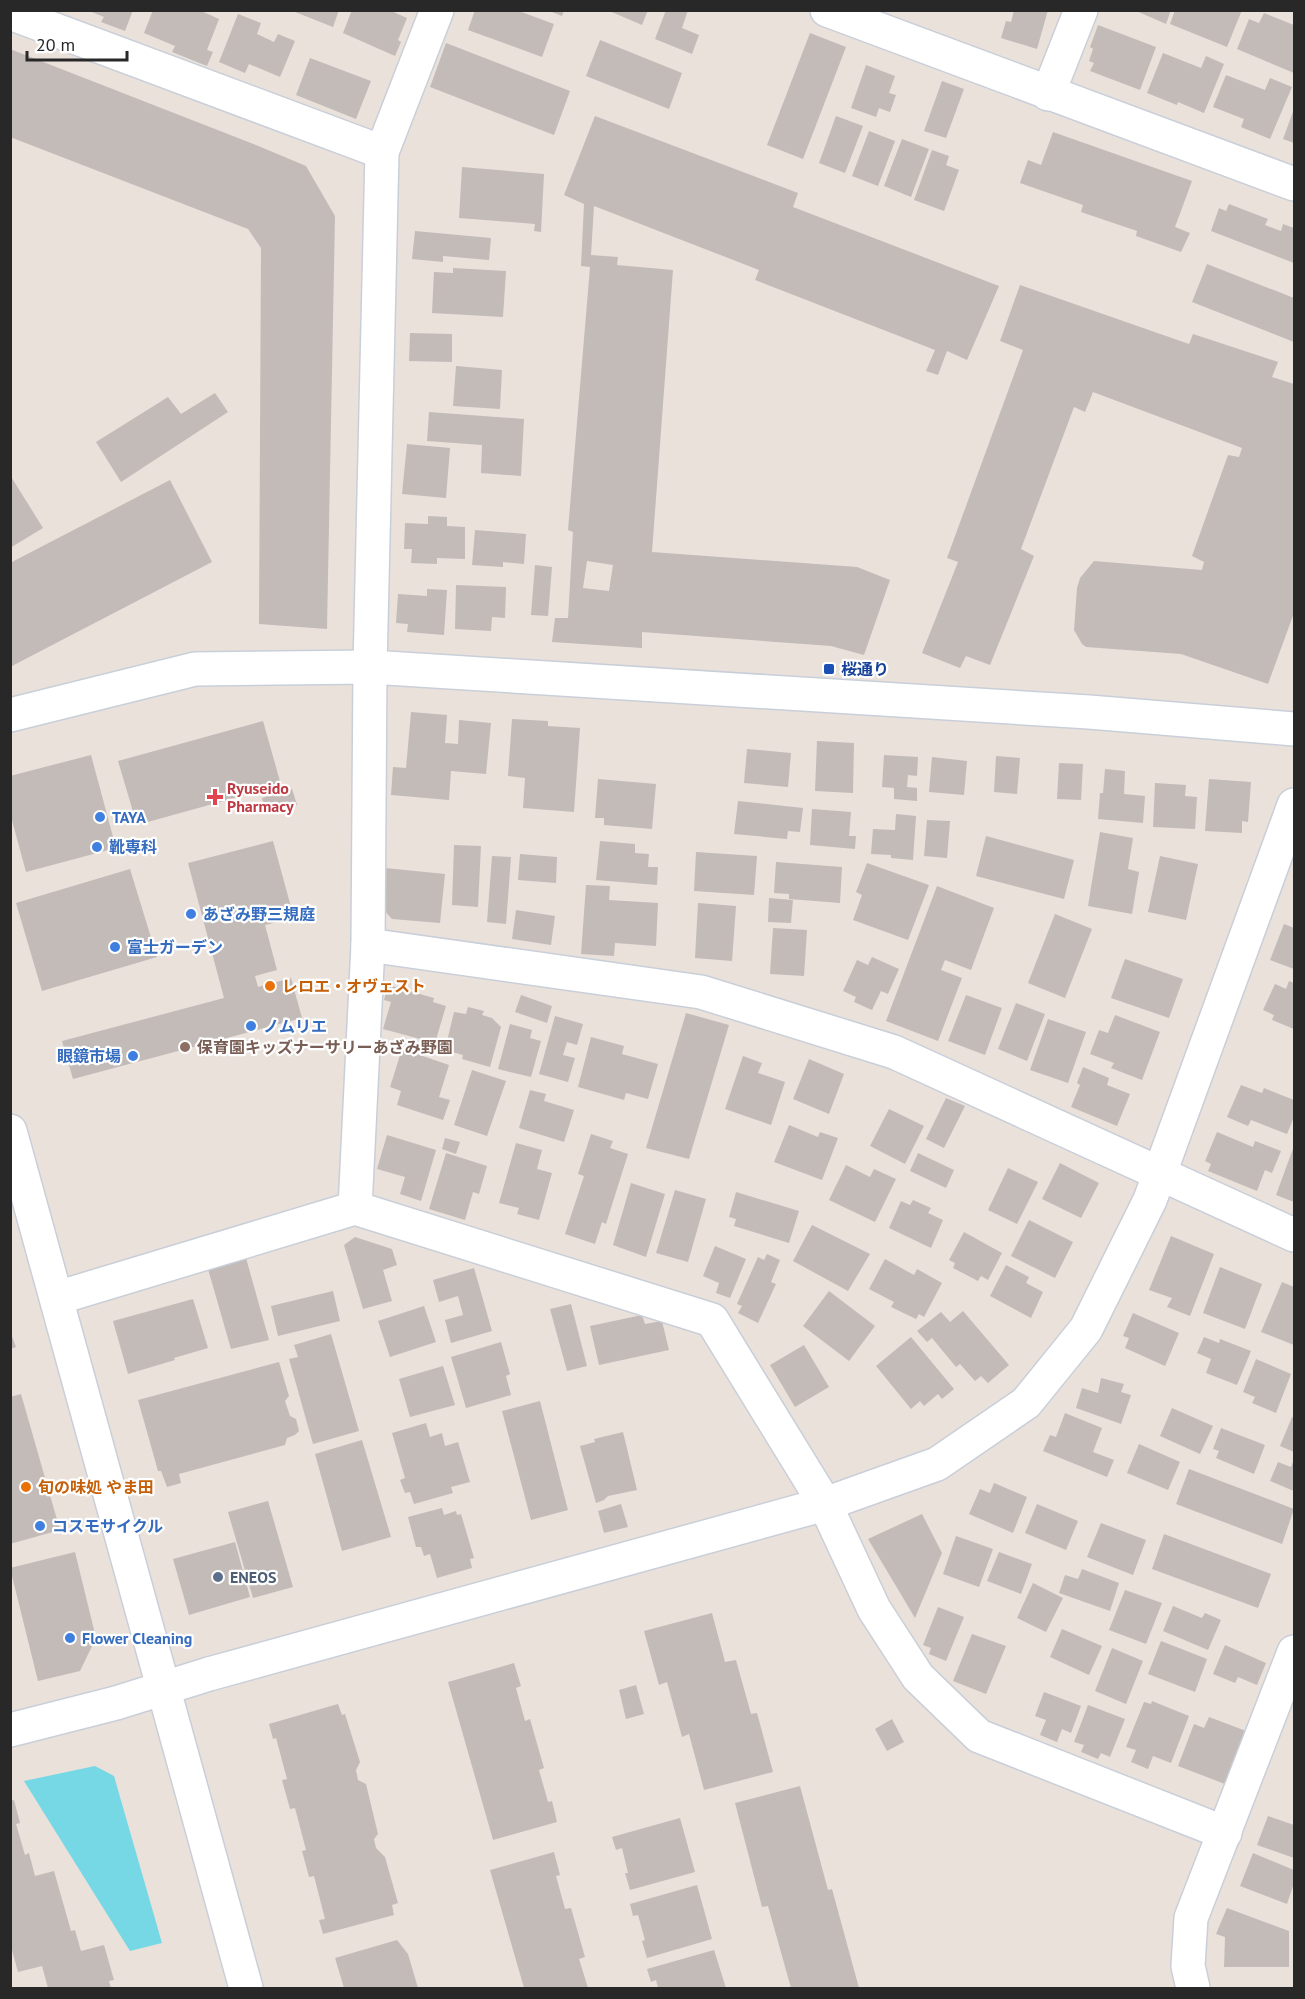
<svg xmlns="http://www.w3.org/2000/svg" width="1305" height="1999" font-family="'PT Sans','Noto Sans JP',sans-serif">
<rect width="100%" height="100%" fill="#eae1db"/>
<path fill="#75d8e4" d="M95,1766L114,1776L162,1943L130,1951L24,1781Z"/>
<g fill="#c2bbb8" fill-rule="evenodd">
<path d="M87,10H133L125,31L101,22L104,17Z"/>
<path d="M153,10H199L219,19L207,50L213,52L207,66L172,52L175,46L144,33Z"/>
<path d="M290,10H339L333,27Z"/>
<path d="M352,10H389L407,18L398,40L401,42L395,56L343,33Z"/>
<path d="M475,10H516L554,24L542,57L468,30Z"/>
<path d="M547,10H564L562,16Z"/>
<path d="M607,10H648L642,25Z"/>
<path d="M666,10H688L682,28L699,35L692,54L655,39Z"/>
<path d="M1014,10H1048L1037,49L1001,38L1006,21L1011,22Z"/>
<path d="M1134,10H1171L1166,24Z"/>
<path d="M1175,10H1242L1227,47L1170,24Z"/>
<path d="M1264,13L1294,25V73L1237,49L1249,19L1259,23Z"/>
<path d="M238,14L261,23L257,34L274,42L278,34L295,41L280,77L249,64L245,73L219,62Z"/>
<path d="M1098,25L1156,47L1140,90L1090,71L1094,63L1089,61L1093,49L1090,47Z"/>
<path d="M810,33L846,47L803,159L767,145Z"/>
<path d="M600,40L682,73L669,109L586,76Z"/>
<path d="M446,43L570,91L554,135L430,87Z"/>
<path d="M10,49L256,145L306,166L335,216L327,629L259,624L261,248L248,229L10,137Z"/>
<path d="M1163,53L1201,68L1206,56L1224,64L1204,113L1178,102L1177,105L1147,93Z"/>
<path d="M310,58L371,81L356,119L296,95Z"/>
<path d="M866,65L895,76L889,93L896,95L890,112L879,108L876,117L851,108Z"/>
<path d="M1226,75L1265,90L1270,78L1292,87L1270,139L1241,127L1244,119L1213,107Z"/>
<path d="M942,81L964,89L946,138L924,131Z"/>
<path d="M1294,109V143L1283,139Z"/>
<path d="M595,116L798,193L793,207L999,286L967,360L947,351L938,375L926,371L935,350L755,280L759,270L594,206L591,255L618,257L617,265L673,270L652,552L857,567L890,580L864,655L831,646L642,632V648L552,642L555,618H568L573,532L568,530L590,267L581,266L584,204L564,195ZM587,561L613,565L609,591L583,588Z"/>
<path d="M836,116L863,126L845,173L819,163Z"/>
<path d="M869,131L895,141L878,186L852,176Z"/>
<path d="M1053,132L1192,181L1175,227L1190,233L1181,252L1136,236L1137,231L1081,212L1083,205L1020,183L1028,160L1041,165Z"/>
<path d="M902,139L929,149L911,197L884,186Z"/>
<path d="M932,150L949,156L946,165L959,170L944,211L914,200Z"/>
<path d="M462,167L544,174L541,232L534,231L535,224L459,218Z"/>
<path d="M1229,204L1268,219L1265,225L1281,231L1283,224L1294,228V263L1211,231L1219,208L1226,211Z"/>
<path d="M415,231L491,238L489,260L443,256V262L412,259Z"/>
<path d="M1207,264L1294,298V342L1192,302Z"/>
<path d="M453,268L506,271L503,317L432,313L434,272L453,273Z"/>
<path d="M1020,285L1189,344L1193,334L1278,362L1272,377L1294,384V613L1268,684L1181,654L1086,647L1082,644L1074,630L1077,588L1080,578L1094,561L1202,570L1204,562L1192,556L1228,455L1239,457L1242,448L1093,392L1085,412L1074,407L1021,549L1034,556L990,665L966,656L960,668L922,653L958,562L947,558L1023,350L1000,341Z"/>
<path d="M410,333L452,334V362L409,361Z"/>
<path d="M456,366L502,370L500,409L453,406Z"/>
<path d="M215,393L228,412L121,482L96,442L168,397L181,414Z"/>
<path d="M429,412L524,419L521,476L481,473L482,445L427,441Z"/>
<path d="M407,444L450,448L446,498L402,494Z"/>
<path d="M10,475L43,528L10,548Z"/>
<path d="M170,480L212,562L10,667V563Z"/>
<path d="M428,516L447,517V526L465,527V559L437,558V564L411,563L412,549H404L405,523L428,524Z"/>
<path d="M475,530L526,534L524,564L503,562V567L472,565Z"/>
<path d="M535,565L552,567L548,616L531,615Z"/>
<path d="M456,585L506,587L505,618L492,617L491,631L455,629Z"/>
<path d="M427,589L447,590L444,635L407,632L408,624L396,623L398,594L427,596Z"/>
<path d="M411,712L447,715L445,743L458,744L459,720L491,723L486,774L451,771L449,800L391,795L393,767L406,768Z"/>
<path d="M512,719L548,721V726L580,728L574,812L523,808L525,778L508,776Z"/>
<path d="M263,721L281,785L137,825L118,761Z"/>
<path d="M817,741L854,743L853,793L815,791Z"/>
<path d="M747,749L791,753L788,787L744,783Z"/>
<path d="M91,755L116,848L26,872L10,813V776Z"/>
<path d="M884,755L918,757L917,776L908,775L907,787L917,788V801L894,799V788L882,787Z"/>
<path d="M996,756L1020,758L1017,794L994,792Z"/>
<path d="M932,757L967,761L964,795L929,792Z"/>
<path d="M1059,763L1083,764L1081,800L1057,799Z"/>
<path d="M1105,769L1125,771L1124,794L1145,796L1143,823L1098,819L1100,793H1103Z"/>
<path d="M598,779L656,784L652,829L604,825V818H595Z"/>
<path d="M1209,779L1251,782L1248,822L1242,821V833L1205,831Z"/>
<path d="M1155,783L1186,785L1185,796L1197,797L1195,829L1153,827Z"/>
<path d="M292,789L297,805L266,814L262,798Z"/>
<path d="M738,801L803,808L800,832L788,831L787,839L734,834Z"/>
<path d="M812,809L851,812L849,836H856L855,849L810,845Z"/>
<path d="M896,814L916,816L913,860L891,858V855L871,854L873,829L895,830Z"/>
<path d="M927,820L950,821L947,858L924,856Z"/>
<path d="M1100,832L1133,838L1128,869L1139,872L1132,914L1088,906Z"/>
<path d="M986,836L1074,860L1064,899L976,876Z"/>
<path d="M273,841L294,918L265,925L277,970L255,976L258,987L291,978L302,1018L73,1079L62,1041L224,998L188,863Z"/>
<path d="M600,841L635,844V853L649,854L648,867H658L657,885L596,880Z"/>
<path d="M454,845L481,846L478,907L452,905Z"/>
<path d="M696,852L757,856L754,895L694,891Z"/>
<path d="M520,854L557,857L556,883L518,880Z"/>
<path d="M492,856L511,857L506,924L487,922Z"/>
<path d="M1160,856L1198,864L1186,920L1148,912Z"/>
<path d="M776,862L842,867L840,903L789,899V894L774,893Z"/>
<path d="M867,863L929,885L908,940L853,920L862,895L856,892Z"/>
<path d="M385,868L445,874L440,923L392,919L383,909Z"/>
<path d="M130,869L157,957L42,991L16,903Z"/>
<path d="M586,885L610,886L609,900L658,903L656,946L615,943L614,956L581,954Z"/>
<path d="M937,886L994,908L971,970L945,960L941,970L962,978L938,1041L886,1021Z"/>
<path d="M769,898L793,900L791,923L768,922Z"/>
<path d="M698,903L736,906L732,961L695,958Z"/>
<path d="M516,910L555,916L551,945L512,939Z"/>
<path d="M1055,914L1092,929L1065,998L1028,983Z"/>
<path d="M1284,924L1294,928V969L1270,960Z"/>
<path d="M773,928L807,930L804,976L770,974Z"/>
<path d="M872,957L899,969L888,994L881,991L872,1010L854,1002L856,997L843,991L857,960L868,965Z"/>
<path d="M1125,959L1183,979L1169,1018L1111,998Z"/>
<path d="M1289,981L1294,983V1029L1272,1020L1274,1015L1263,1010L1275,984L1286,989Z"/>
<path d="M388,985L434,998L433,1002L446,1006L435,1043L383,1029L391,1002L384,1000Z"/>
<path d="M521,995L552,1006L547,1023L515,1012Z"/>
<path d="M966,995L1002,1008L985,1055L948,1041Z"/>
<path d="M1016,1003L1045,1014L1027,1061L998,1049Z"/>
<path d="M468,1007L484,1011L482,1015L492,1018L501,1027L490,1067L462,1059L463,1055L445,1050L454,1012L466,1014Z"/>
<path d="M686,1013L729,1025L689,1159L646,1148Z"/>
<path d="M1115,1015L1160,1032L1142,1080L1111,1068L1114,1063L1090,1054L1099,1030L1108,1033Z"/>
<path d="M555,1016L583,1024L577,1045L567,1042L563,1055L575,1058L568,1082L539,1074Z"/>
<path d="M1048,1019L1086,1032L1068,1083L1030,1070Z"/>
<path d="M510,1024L532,1030L530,1038L541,1041L531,1077L498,1069Z"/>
<path d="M591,1037L624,1046L622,1054L658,1064L648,1099L626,1093L624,1100L578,1087Z"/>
<path d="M402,1049L449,1065L439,1097L450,1100L443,1120L397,1105L401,1091L390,1087Z"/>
<path d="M743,1056L762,1063L758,1073L785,1082L771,1125L725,1109Z"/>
<path d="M809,1059L844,1074L829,1114L793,1099Z"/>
<path d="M1083,1067L1109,1078L1107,1085L1130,1094L1117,1126L1071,1107L1080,1085L1077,1083Z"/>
<path d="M472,1070L506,1081L487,1136L454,1125Z"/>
<path d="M1241,1085L1262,1093L1264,1088L1294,1100V1117L1287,1134L1251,1120L1248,1126L1227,1117Z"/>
<path d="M530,1090L546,1094L544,1101L574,1110L564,1142L519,1128Z"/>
<path d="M946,1098L965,1106L944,1148L926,1139Z"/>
<path d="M889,1109L924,1126L905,1164L870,1146Z"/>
<path d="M789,1125L818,1137L820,1132L838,1138L822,1180L774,1162Z"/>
<path d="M1217,1132L1253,1147L1255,1141L1281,1151L1272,1173L1265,1170L1257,1191L1208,1171L1211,1164L1205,1161Z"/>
<path d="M591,1134L613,1141L610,1148L628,1154L606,1224L602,1222L595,1244L565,1234L584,1176L578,1174Z"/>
<path d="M387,1135L436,1150L421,1201L400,1194L405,1177L377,1169Z"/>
<path d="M445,1138L460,1142L456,1154L442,1149Z"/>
<path d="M516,1143L542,1150L537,1169L552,1173L539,1220L517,1214L519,1208L499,1203Z"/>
<path d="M1294,1146V1202L1276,1195Z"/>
<path d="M446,1153L487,1166L479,1194L473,1192L465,1220L429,1209Z"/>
<path d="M918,1153L954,1170L946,1188L910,1171Z"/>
<path d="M1060,1163L1099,1183L1081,1218L1042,1199Z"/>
<path d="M846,1165L870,1177L874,1169L896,1179L875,1222L829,1200Z"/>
<path d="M1008,1168L1038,1182L1017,1224L988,1210Z"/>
<path d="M631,1183L665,1194L646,1257L613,1245Z"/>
<path d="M675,1190L706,1199L688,1262L656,1253Z"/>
<path d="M736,1192L799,1211L789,1243L734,1226L736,1219L729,1217Z"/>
<path d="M913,1200L931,1208L928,1213L943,1220L931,1248L889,1228L901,1201L910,1205Z"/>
<path d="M1029,1220L1073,1242L1055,1278L1011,1256Z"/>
<path d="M812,1225L870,1254L848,1291L793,1261Z"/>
<path d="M964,1232L1002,1253L988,1280L981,1276L978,1281L953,1268L955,1263L949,1260Z"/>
<path d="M1171,1236L1214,1254L1190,1316L1167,1307L1172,1298L1149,1290Z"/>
<path d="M355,1237L392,1249L397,1265L383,1270L392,1301L363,1309L344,1245Z"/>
<path d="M715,1246L746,1259L730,1298L716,1293L719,1283L703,1276Z"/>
<path d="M767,1254L780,1260L771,1282L776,1284L758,1323L738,1313L742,1306L737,1304L758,1257L764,1260Z"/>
<path d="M246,1258L269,1340L231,1349L208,1269Z"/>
<path d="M885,1259L914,1275L917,1269L942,1283L924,1317L919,1314L916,1319L891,1307L894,1302L869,1289Z"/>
<path d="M1006,1265L1029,1277L1026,1283L1043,1292L1031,1318L990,1296Z"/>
<path d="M1220,1267L1262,1284L1245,1329L1203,1313Z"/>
<path d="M474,1268L492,1331L451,1343L445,1320L463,1315L458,1296L439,1302L433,1280Z"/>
<path d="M1282,1282L1294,1287V1345L1261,1332Z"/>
<path d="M333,1291L340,1321L278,1336L271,1306Z"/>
<path d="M829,1291L875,1326L849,1361L803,1326Z"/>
<path d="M193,1299L208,1348L174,1358L175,1360L128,1374L113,1321Z"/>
<path d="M571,1304L587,1366L567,1371L550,1309Z"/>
<path d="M424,1306L436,1342L390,1357L378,1321Z"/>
<path d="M963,1311L1009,1365L988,1383L981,1376L975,1381L960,1364L956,1367L932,1338L927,1342L917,1331L941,1312L950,1322Z"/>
<path d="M1133,1313L1179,1333L1165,1366L1125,1348L1129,1338L1123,1336Z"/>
<path d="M642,1315L645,1324L662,1321L669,1350L599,1365L590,1326Z"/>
<path d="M10,1331L16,1347L10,1349Z"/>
<path d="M331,1334L359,1431L313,1444L289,1359L298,1357L294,1345Z"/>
<path d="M911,1337L954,1389L942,1399L938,1394L924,1406L920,1401L911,1409L876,1366Z"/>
<path d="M1204,1337L1219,1343L1220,1339L1251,1351L1237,1385L1206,1373L1211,1359L1197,1353Z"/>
<path d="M501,1342L510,1374L506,1376L511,1395L466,1408L451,1357Z"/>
<path d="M804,1345L829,1387L795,1407L770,1365Z"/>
<path d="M1256,1359L1291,1374L1276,1413L1252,1403L1255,1397L1243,1392Z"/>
<path d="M279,1362L289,1396L285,1401L290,1416L296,1419L299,1431L295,1435L287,1438L285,1445L179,1474L181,1483L167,1487L161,1471H158L138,1400Z"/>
<path d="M443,1366L455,1405L410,1417L399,1379Z"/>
<path d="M1101,1378L1124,1384L1121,1392L1131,1395L1121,1424L1076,1408L1082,1388L1098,1393Z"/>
<path d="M21,1394L60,1530L10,1544V1397Z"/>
<path d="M540,1401L568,1510L531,1520L502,1411Z"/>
<path d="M1172,1408L1213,1426L1200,1454L1160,1436Z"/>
<path d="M1065,1413L1102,1428L1093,1452L1114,1460L1107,1477L1043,1451L1050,1435L1056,1437Z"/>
<path d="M1292,1417L1294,1418V1452L1280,1446Z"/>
<path d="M426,1423L430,1437L442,1433L445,1446L458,1442L470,1482L451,1487L453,1493L414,1504L410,1492L405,1493L400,1480L405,1478L392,1433Z"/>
<path d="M1221,1428L1265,1445L1254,1474L1216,1458L1219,1451L1213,1449Z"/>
<path d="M623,1432L637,1490L608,1496L604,1500L596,1503L580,1446L595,1442L594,1439Z"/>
<path d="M362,1440L391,1537L342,1551L315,1454Z"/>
<path d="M1139,1444L1180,1462L1168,1490L1127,1473Z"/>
<path d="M1294,1459V1491L1270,1481L1278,1462L1291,1467Z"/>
<path d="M1189,1469L1294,1509L1282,1544L1176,1504Z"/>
<path d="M994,1483L1027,1497L1013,1533L969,1514L980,1489L990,1493Z"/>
<path d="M268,1501L293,1587L253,1598L228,1512Z"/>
<path d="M621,1504L628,1527L604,1533L598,1511Z"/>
<path d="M1037,1504L1078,1521L1066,1550L1025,1533Z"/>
<path d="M442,1508L444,1515L456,1511L457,1515L461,1514L474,1558L470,1559L472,1568L437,1578L430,1554L424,1556L421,1547H416L408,1517Z"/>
<path d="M922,1514L942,1553L915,1618L868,1539Z"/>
<path d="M1101,1523L1146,1540L1133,1575L1087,1557Z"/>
<path d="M1164,1534L1271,1574L1258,1608L1152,1569Z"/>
<path d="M956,1536L993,1549L979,1587L943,1574Z"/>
<path d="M235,1542L250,1597L189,1615L173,1559Z"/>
<path d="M75,1552L96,1638L80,1671L38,1681L10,1568Z"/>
<path d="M999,1552L1032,1564L1021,1594L987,1581Z"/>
<path d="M1082,1569L1119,1583L1110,1611L1059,1593L1065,1575L1078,1579Z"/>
<path d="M1033,1583L1063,1598L1046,1632L1017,1618Z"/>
<path d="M1125,1590L1162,1603L1146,1644L1109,1630Z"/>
<path d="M1173,1606L1202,1618L1205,1613L1221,1620L1208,1650L1163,1631Z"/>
<path d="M938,1607L964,1617L946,1661L929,1654L931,1648L923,1645Z"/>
<path d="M712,1613L725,1662L736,1660L751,1714L757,1713L773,1772L704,1790L689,1734L682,1737L667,1682L659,1685L644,1631Z"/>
<path d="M1062,1629L1102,1646L1089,1675L1050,1657Z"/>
<path d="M972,1634L1006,1646L986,1694L953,1681Z"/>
<path d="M1161,1641L1207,1659L1195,1692L1148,1674Z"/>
<path d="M1225,1645L1266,1663L1257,1685L1238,1677L1235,1683L1213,1674Z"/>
<path d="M1112,1648L1143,1661L1126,1704L1095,1691Z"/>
<path d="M514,1663L521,1686L516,1688L525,1721L530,1719L544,1768L539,1770L548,1802L552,1801L557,1822L493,1840L448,1682Z"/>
<path d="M636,1685L644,1714L626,1719L619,1690Z"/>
<path d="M1044,1692L1081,1706L1071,1733L1062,1729L1057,1742L1040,1735L1046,1720L1035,1716Z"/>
<path d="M1152,1701L1189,1716L1171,1763L1153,1756L1148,1769L1131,1762L1136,1750L1126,1747L1144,1702L1151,1704Z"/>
<path d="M338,1704L342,1715L345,1714L360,1762L356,1770L358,1780L366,1784L378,1834L374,1839L376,1848L385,1857L398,1903L392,1905L394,1915L323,1934L319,1920L325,1919L314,1876L309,1877L302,1851L306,1850L295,1808L290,1809L282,1780L287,1779L276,1738L273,1739L269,1724Z"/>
<path d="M1088,1705L1125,1719L1110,1757L1101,1753L1098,1759L1081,1752L1084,1745L1074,1742Z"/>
<path d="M1209,1717L1246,1731L1225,1784L1178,1766L1194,1724L1204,1728Z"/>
<path d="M892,1719L904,1742L887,1751L875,1729Z"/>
<path d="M800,1786L828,1890L832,1889L859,1988H791L768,1906L762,1907L735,1803Z"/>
<path d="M14,1800L20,1823L16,1824L25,1855L29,1853L35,1876L54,1871L71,1931L75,1930L81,1951L104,1945L114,1980L109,1981L111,1988H48L42,1966L18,1972L10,1943V1801Z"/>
<path d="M1268,1816L1294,1825V1858L1257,1845Z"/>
<path d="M680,1818L695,1872L630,1890L625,1873H628L622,1848L616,1850L612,1837Z"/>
<path d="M554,1852L560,1875L556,1876L565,1909L571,1908L585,1957L579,1959L588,1988H524L490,1870Z"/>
<path d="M1253,1853L1294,1870V1883L1287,1904L1240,1886Z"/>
<path d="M697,1885L712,1939L647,1958L642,1941L645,1940L638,1915L633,1916L630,1904Z"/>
<path d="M1227,1908L1289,1931V1967H1224L1225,1937L1216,1934Z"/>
<path d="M397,1940L408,1954L418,1988H344L335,1958Z"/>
<path d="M714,1950L726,1988H658L656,1980L651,1982L647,1969Z"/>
</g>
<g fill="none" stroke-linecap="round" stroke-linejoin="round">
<g stroke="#c9cfd9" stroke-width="36">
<g id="minor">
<path d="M827,10L1294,184"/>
<path d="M10,13L382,152"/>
<path d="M1048,94L1081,10"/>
<path d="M368,945L701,992L894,1052L1294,1235"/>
<path d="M355,1208L368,945L370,667L382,152L437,10"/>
<path d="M57,1298L355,1208L712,1320L825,1504L874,1609L918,1677L979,1736L1225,1833"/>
<path d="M1193,1988L1188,1966L1191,1918L1294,1652"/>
</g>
</g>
<g stroke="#c9cfd9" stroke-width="36">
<g id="tertiary">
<path d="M10,715L195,669L370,667L1089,712L1294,729"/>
<path d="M10,1131L246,1988"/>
<path d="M10,1730L116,1703L209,1674L825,1504L937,1464L1026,1403L1086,1329L1150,1200L1294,805"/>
</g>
</g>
<use href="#minor" stroke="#fff" stroke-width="33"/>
<use href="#tertiary" stroke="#fff" stroke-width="33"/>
</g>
<rect fill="#1a4fb4" stroke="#fff" stroke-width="2" x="823" y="663" width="12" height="12" rx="3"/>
<path fill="#e0444e" stroke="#fff" stroke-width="2" d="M212 788h6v6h6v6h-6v6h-6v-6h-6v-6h6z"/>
<g fill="#3f7fe0" stroke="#fff" stroke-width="2">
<circle cx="100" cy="817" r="6"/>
<circle cx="97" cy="847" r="6"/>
<circle cx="191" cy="914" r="6"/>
<circle cx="115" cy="947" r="6"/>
<circle cx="251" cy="1026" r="6"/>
<circle cx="133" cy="1056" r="6"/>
<circle cx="40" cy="1526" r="6"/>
<circle cx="70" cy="1638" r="6"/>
</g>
<g fill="#e8710a" stroke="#fff" stroke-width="2">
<circle cx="270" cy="986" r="6"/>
<circle cx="26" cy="1487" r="6"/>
</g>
<circle fill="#8d6e63" stroke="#fff" stroke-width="2" cx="185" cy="1047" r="6"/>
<circle fill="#5c6f8a" stroke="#fff" stroke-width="2" cx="218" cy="1577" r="6"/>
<g text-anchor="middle" stroke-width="4.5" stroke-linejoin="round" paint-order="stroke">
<g font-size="16" font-weight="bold" fill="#164399" stroke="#fff" text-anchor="start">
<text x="841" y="675">桜通り</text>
</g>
<g font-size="16" font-weight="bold" fill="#be3a42" stroke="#fff" text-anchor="start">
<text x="227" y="794">Ryuseido<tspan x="227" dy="18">Pharmacy</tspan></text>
</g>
<g font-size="16" font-weight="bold" fill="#366cbe" stroke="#fff" text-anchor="start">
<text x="112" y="823">TAYA</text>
<text x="109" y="853">靴専科</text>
<text x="203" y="920">あざみ野三規庭</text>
<text x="127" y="953">富士ガーデン</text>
<text x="263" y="1032">ノムリエ</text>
<text x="121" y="1062" text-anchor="end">眼鏡市場</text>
<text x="52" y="1532">コスモサイクル</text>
<text x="82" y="1644">Flower Cleaning</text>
</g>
<g font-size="16" font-weight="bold" fill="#c56008" stroke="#fff" text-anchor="start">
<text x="282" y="992">レロエ・オヴェスト</text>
<text x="38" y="1493">旬の味処 やま田</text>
</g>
<g font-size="16" font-weight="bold" fill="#785e54" stroke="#fff" text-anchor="start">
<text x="197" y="1053">保育園キッズナーサリーあざみ野園</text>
</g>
<g font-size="16" font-weight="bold" fill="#4e5e75" stroke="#fff" text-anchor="start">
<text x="230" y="1583">ENEOS</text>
</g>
</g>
<rect width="1305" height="1999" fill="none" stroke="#282828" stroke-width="24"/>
<path d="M27 51v9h100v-9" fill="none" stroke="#282828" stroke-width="3"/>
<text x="36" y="51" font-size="18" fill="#282828" stroke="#ffffff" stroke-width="4.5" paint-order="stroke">20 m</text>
</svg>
